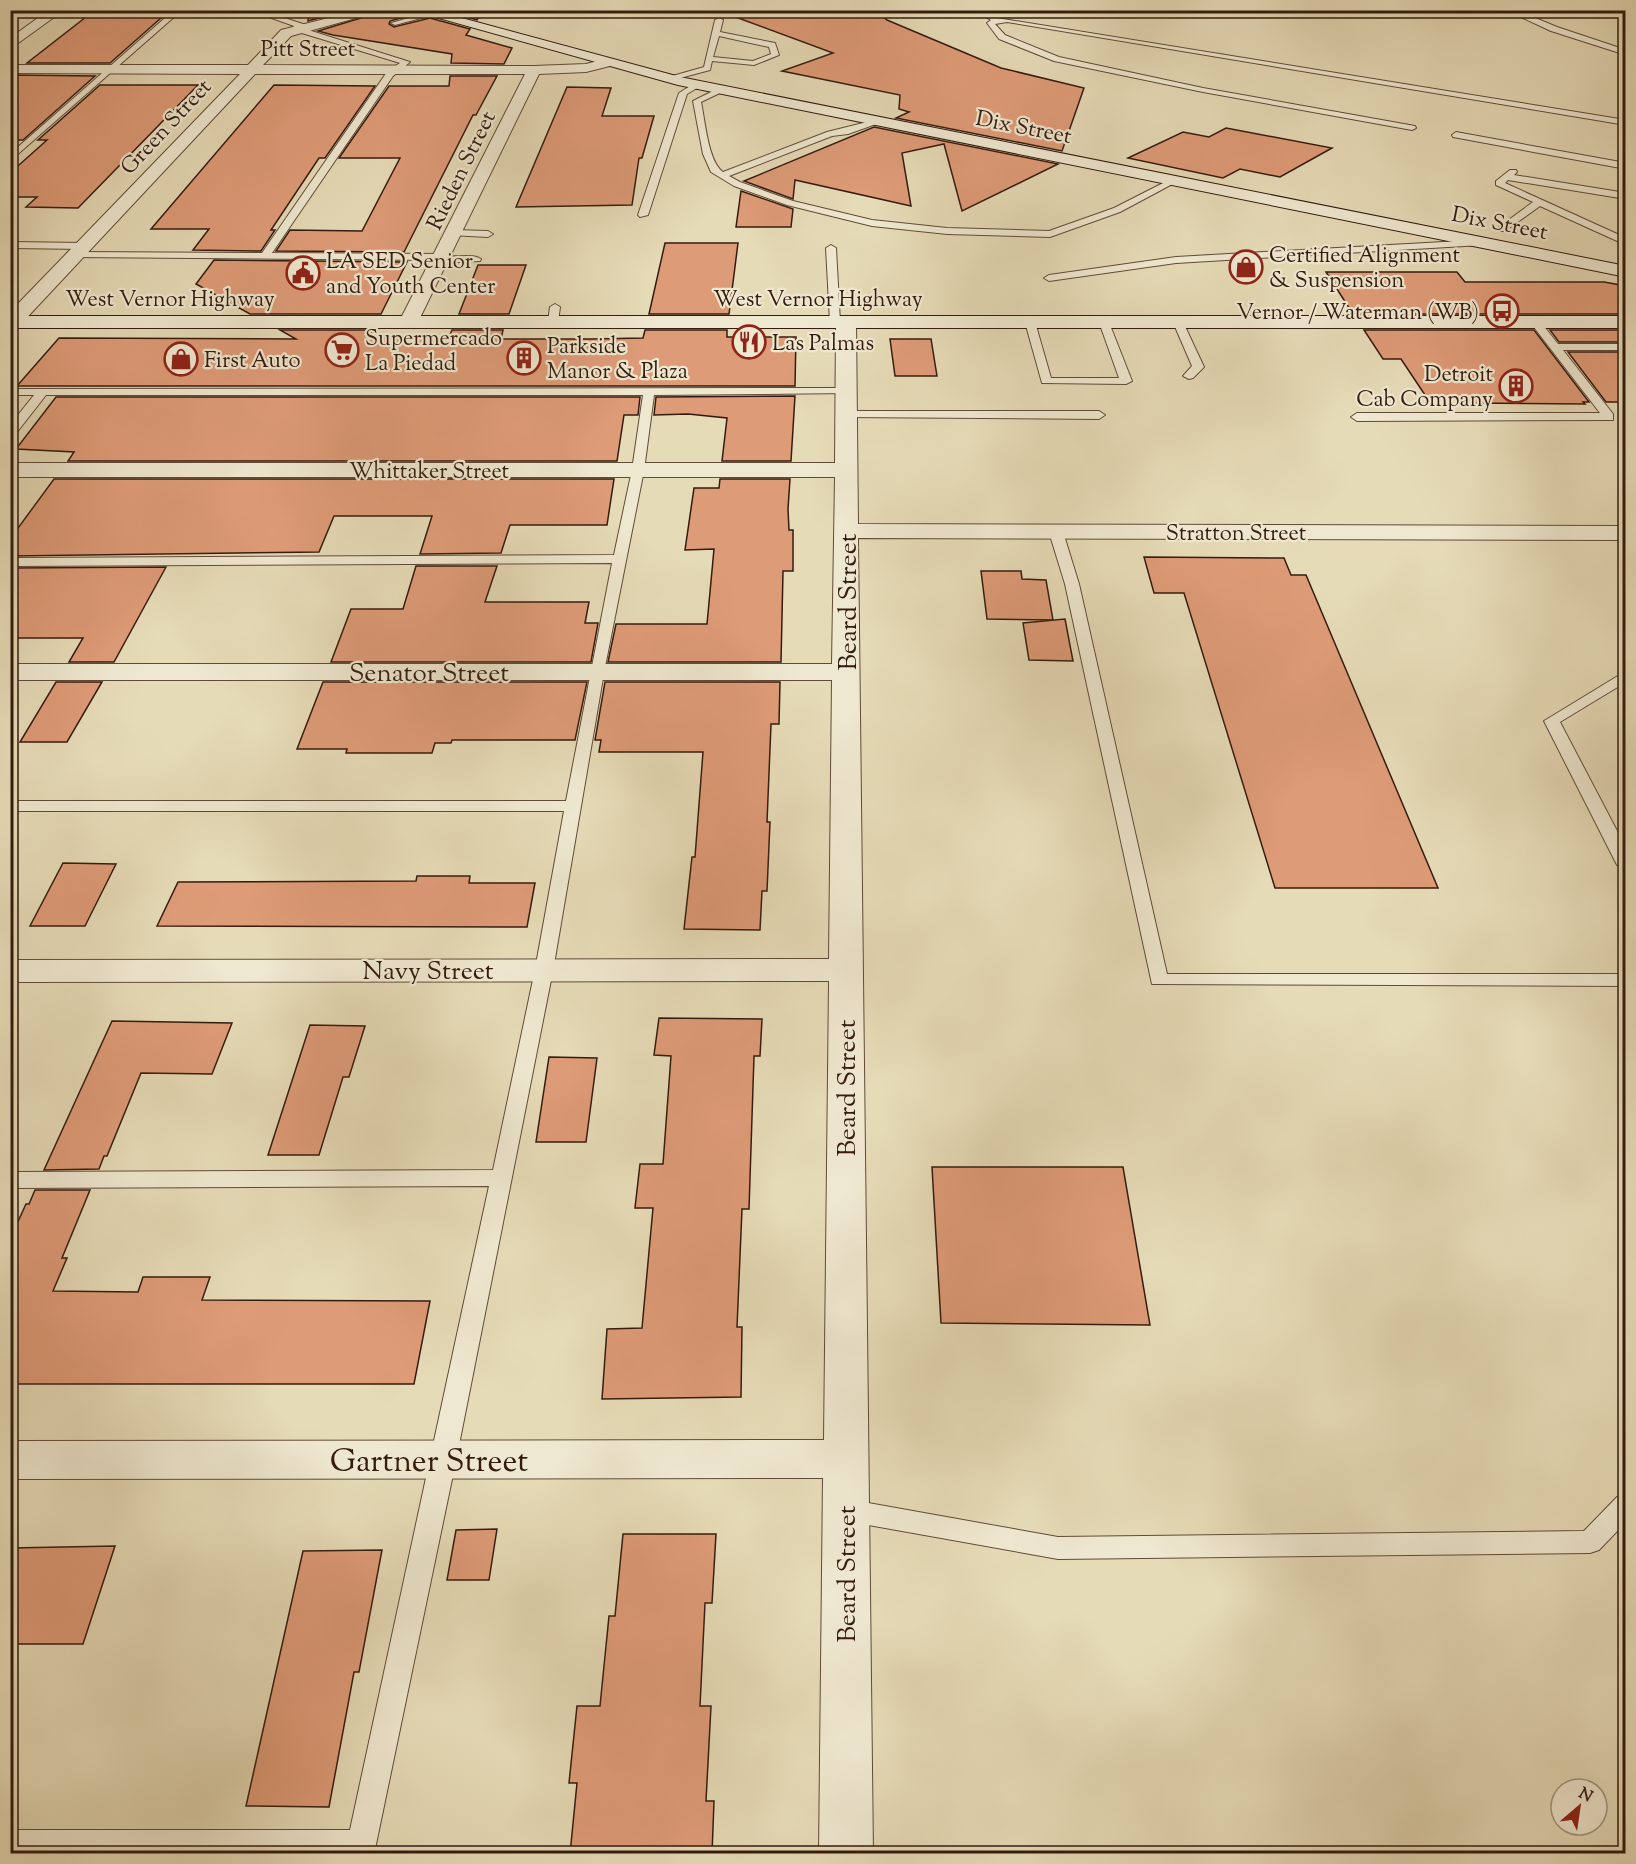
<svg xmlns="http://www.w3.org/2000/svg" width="1636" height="1864" font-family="'Sorts Mill Goudy',serif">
<rect width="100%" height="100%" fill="#e6dbb7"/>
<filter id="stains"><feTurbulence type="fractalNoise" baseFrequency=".00333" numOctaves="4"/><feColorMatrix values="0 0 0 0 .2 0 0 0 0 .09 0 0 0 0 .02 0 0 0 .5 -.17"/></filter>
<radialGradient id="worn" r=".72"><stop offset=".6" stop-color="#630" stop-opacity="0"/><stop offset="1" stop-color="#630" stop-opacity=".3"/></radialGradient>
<g fill="#de9b77" stroke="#341b0f" stroke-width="1.5">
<path d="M95,10H170L110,63H27Z"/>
<path d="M309,10H349L308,21Z"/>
<path d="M387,10H408L415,14L390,21L389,24L394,27L430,18L470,29L466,35L512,48L504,64L451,63L452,54L333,35L318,31Z"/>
<path d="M442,10H484L477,20Z"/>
<path d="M731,10H876L887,20L1001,68L1084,88L1062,151L896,118L909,112L899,109L900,95L782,71L833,53L730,15Z"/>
<path d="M10,75L95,76L23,140H10Z"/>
<path d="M450,76H497L476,115H473L404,252L276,251L290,230L362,231L400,158H339L389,86H449Z"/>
<path d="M100,85H198L78,208L26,207L37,197H10V173L47,140H38Z"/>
<path d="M274,85L375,86L325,158H319L271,230H275L261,251L193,250L209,229H151Z"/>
<path d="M567,87L611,88L602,116H654L642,158H639L632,205L516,207Z"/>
<path d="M874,127L1058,164L962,211L944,144L902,153L911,206L795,180L793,199L744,181Z"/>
<path d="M1226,128L1332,148L1280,177L1240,169L1223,178L1128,158L1183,132L1209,137Z"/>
<path d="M741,191L793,209L791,227H736Z"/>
<path d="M665,243H738L729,314H649Z"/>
<path d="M214,260L407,262L381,314H250L196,284Z"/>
<path d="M478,265H526L509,314H459Z"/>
<path d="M1326,272H1457L1465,282H1604L1626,286V314H1353Z"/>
<path d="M280,330H373L369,337H449L452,330H503L501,339H590L643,338L645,330H727V337H796L795,386H17L59,338L296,339Z"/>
<path d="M1364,330H1534L1589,402H1583L1585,404L1472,403L1469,398H1427L1401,359H1383Z"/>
<path d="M1550,330H1626V342H1559Z"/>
<path d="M890,339H931L937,376H895Z"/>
<path d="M1568,352H1626V402H1606Z"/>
<path d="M795,396L791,461H722L727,418L688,414L654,415L656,397Z"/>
<path d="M56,397H640L638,415H624L617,461H68L74,452L16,449Z"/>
<path d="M54,479H614L607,525H510L501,553L420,554L432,516H334L319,552L10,556V539Z"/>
<path d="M720,479H790L788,509L789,530H793V571H783L781,662H608L616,624H707L714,549L685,550L694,488H719Z"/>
<path d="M1144,557L1284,558L1291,575H1306L1438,888H1275L1184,593H1154Z"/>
<path d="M416,566H497L485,602H589L585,623H598L591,662H331L351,609H403Z"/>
<path d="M166,567L114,662H69L83,638H10V568Z"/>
<path d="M981,571H1021L1022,579L1046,580L1053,620L987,619Z"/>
<path d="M1065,619L1073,661L1029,660L1023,623Z"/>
<path d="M56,682H102L67,742H20Z"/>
<path d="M323,682H587L575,740H452L451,743H435L432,753H346L347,749H297Z"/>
<path d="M605,682H780L779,724H771L767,822H770L767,891H762L760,930L684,929L692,857H695L703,752H599L601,740H595Z"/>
<path d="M63,863L116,864L85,926H30Z"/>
<path d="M417,876H470L469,883H535L527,927L157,926L178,882L416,881Z"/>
<path d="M659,1018L762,1019L760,1056H754L749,1209H742L737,1327H742L741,1397L602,1399L607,1329L642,1328L653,1208H635L640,1164H663L671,1056L654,1055Z"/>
<path d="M112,1021L232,1023L212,1074L141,1073L107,1156H104L99,1169L44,1170Z"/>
<path d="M310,1025L365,1026L349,1077H343L319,1155H268Z"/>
<path d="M549,1057L597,1058L586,1142H536Z"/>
<path d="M932,1167H1123L1150,1325L941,1323Z"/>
<path d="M35,1190H90L62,1258H67L53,1291L138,1292L143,1277H210L202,1300L430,1301L414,1384H13L10,1391V1239L26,1204H29Z"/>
<path d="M497,1529L489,1580H447L456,1530Z"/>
<path d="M623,1534H716L712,1603H705L700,1706H711L706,1801H714L712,1854H570L577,1783H569L577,1706H600L609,1616H615Z"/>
<path d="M115,1546L83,1644H10V1548Z"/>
<path d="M382,1550L359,1672H354L329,1807L246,1806L303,1551Z"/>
</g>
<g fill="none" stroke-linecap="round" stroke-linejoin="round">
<g stroke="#604b39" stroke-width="2">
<g id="lane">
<path d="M174,10H182L10,161V154Z"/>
<path d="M249,10H260L306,25L305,29L410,62L393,76L272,253L441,254C453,260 470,252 481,259L480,261L440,263L435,260L72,257V253L75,252L262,253L387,72L400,63L292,30L294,26Z"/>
<path d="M974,10H983L997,18L1626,120V125L1007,22L995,24L1005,35L1059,57L1203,88L1415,126L1416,128L1412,130L1203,92L1054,61L999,39L987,23L991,20Z"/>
<path d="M1506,10H1516L1557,27L1626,50V55L1551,31Z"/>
<path d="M430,12L432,15L395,25L391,23Z"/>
<path d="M719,18L723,20L720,32L775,43L779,55L754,65L712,61L710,70L669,81V77L704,67L715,20ZM719,36L769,47L771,54L753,61L713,57Z"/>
<path d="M695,83L702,85L687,94L648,215L640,217L638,215L679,93Z"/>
<path d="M721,87L725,89L724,91L701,102C705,120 708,162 723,172L827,132L879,119V123L848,134L832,136L729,176L740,182L793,201L872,220L947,228L1049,231L1114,208L1171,179L1178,181L1120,212L1050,237L947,234L872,226L787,205L734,186L711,172L703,154L693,101Z"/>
<path d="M1456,132L1626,163V169L1453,137L1452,135Z"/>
<path d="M1510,170H1516L1517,172L1514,175L1626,193V199L1508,180L1505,183L1626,238V245L1540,206L1505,231H1499V227L1533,202L1496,185V181Z"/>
<path d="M453,230L488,231L493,234L488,237L450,235L448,233Z"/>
<path d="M1479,240L1482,241V245L1176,263L1049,281L1044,278L1049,275L1176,257Z"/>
<path d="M10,242L85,243L90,246L85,249L10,248Z"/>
<path d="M831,245L836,248L840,322L835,325L830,322L826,248Z"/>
<path d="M555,304L560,307L558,322L553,325L548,322L550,307Z"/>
<path d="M1030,319L1035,322L1051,378H1119L1099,322L1104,319L1108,320L1132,381L1126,384L1042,383L1025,322Z"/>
<path d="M1178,319L1183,322L1204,367L1193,378L1189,379L1183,376L1192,366L1173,322Z"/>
<path d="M1535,319L1539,320L1558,344H1626V350H1563L1613,414V420L1357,421L1351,417L1357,413H1600L1530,322Z"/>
<path d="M847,388L853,391L851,393L654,395L644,470L604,672L553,970L456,1460L374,1854H10V1830H350L489,1186L10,1188V1172L493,1170L535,970L564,811H10V801H566L612,563L10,566V558L614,555L632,470L643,395H46L14,436H10V425L34,395H10V389Z"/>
<path d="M847,411H1099L1105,415L1099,419L843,417L841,415Z"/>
<path d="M1056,528L1063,532L1079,584L1167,974H1626V986L1152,984L1065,584L1049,532Z"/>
<path d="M1626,671V682L1560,722L1626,848V870L1617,865L1544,721Z"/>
<path d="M1626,1494V1522L1599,1550L1590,1553L1058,1559L846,1521L837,1518L834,1510L837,1502L846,1499L1058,1537L1584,1531L1617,1497Z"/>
</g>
</g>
<g stroke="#604b39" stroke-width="2">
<g id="street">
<path d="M49,10H64L10,49V38Z"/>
<path d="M360,10H385L291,36L263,65L534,66L586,64L605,59L612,63L610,66L586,72L539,74L416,326H402L399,322L525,74H255L19,326L10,327V312L240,74L10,73V65H248L281,30Z"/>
<path d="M846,316L853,318L856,322L858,524L1626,526V540L858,538L873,1854H819L823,1478L10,1479V1441L824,1440L829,981L10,982V960L829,959L832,680H10V664H832L835,477H10V463H835L836,322L839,318Z"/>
</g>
</g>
<g stroke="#341b0f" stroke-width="2">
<g id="secondary">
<path d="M410,10H432L680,77L1626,266V277L678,85Z"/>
<rect x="10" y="316" width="1616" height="12"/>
</g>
</g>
<use href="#lane" fill="#efe8d0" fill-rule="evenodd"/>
<use href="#street" fill="#efe8d0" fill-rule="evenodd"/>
<use href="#secondary" fill="#efe8d0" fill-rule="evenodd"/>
</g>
<defs>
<g id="shop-ring" transform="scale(1.725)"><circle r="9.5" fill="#efe8d0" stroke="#8f2418" stroke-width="1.5"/><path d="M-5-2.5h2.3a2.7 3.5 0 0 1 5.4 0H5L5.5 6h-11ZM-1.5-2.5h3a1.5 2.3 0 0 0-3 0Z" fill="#8f2418"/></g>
<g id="civic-ring" transform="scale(1.725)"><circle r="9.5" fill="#efe8d0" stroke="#8f2418" stroke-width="1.5"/><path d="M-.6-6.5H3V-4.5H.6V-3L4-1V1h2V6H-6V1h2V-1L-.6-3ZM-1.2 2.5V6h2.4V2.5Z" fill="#8f2418"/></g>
<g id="bus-ring" transform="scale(1.725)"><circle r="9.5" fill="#efe8d0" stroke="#8f2418" stroke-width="1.5"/><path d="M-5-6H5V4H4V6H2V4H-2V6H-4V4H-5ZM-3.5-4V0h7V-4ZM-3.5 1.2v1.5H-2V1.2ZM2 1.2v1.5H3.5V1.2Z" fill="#8f2418"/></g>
<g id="restaurant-ring" transform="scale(1.725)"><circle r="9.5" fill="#efe8d0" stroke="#8f2418" stroke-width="1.5"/><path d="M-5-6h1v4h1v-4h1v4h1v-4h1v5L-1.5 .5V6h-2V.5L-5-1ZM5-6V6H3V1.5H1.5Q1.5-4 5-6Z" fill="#8f2418"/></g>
<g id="supermarket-ring" transform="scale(1.725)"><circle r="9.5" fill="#efe8d0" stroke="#8f2418" stroke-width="1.5"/><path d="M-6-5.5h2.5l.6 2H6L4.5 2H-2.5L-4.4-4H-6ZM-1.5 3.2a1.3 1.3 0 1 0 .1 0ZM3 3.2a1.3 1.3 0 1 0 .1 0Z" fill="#8f2418"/></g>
<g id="building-ring" transform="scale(1.725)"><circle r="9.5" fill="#efe8d0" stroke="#8f2418" stroke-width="1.5"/><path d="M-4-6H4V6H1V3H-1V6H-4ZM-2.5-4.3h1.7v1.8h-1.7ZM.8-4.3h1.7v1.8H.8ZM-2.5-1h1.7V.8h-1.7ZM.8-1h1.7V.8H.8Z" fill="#8f2418"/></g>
</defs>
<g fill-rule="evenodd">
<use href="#shop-ring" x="1246" y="267"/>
<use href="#civic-ring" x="303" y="273"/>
<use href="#bus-ring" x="1502" y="311"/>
<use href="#restaurant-ring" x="749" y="342"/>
<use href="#supermarket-ring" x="342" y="350"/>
<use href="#building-ring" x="524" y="358"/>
<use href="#shop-ring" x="181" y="359"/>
<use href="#building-ring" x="1516" y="386"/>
</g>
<g text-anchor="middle" stroke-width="4.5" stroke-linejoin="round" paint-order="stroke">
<g font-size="22" fill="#341b0f" stroke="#efe8d0">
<text x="308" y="56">Pitt Street</text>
<text transform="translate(165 126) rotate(-47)" y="8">Green Street</text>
<text transform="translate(1024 126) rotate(11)" y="8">Dix Street</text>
<text transform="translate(460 170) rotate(-64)" y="8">Rieden Street</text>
<text transform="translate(1500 222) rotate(11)" y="8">Dix Street</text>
<text x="170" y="306">West Vernor Highway</text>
<text x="818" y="306">West Vernor Highway</text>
<text x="429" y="478">Whittaker Street</text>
<text x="1236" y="540">Stratton Street</text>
</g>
<g font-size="22" fill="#341b0f" stroke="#efe8d0" text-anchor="start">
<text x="1269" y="262">Certified Alignment<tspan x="1269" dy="25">&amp; Suspension</tspan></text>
<text x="326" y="268">LA SED Senior<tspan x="326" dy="25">and Youth Center</tspan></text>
<text x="1479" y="319" text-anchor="end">Vernor / Waterman (WB)</text>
<text x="365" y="345">Supermercado<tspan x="365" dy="25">La Piedad</tspan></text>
<text x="772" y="350">Las Palmas</text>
<text x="547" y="353">Parkside<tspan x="547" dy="25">Manor &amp; Plaza</tspan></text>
<text x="204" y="367">First Auto</text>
<text x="1493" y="381" text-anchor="end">Detroit<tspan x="1493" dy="25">Cab Company</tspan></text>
</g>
<g font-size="26" fill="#341b0f" stroke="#efe8d0">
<text transform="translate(847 602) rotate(-90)" y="9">Beard Street</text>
<text x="429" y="681">Senator Street</text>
<text x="428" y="979">Navy Street</text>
<text transform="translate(846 1088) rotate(-90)" y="9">Beard Street</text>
<text transform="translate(846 1574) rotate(-90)" y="9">Beard Street</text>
</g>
<g font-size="32" fill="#341b0f" stroke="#efe8d0">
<text x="429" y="1471">Gartner Street</text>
</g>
</g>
<rect width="1636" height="1864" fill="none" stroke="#e6dbb7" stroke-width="36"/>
<rect x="12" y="12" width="1612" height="1840" fill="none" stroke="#341b0f" stroke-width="3"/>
<rect x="18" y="18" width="1600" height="1828" fill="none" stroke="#341b0f" stroke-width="1.5"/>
<g transform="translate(1579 1807) rotate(29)"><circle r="28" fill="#efe8d0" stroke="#a49683" stroke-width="1.5"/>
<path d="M0-4.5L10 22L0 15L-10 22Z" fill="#8f2418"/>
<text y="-9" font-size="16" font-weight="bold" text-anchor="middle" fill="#341b0f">N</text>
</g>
<rect width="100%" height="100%" filter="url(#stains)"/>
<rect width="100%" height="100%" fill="url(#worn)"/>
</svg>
